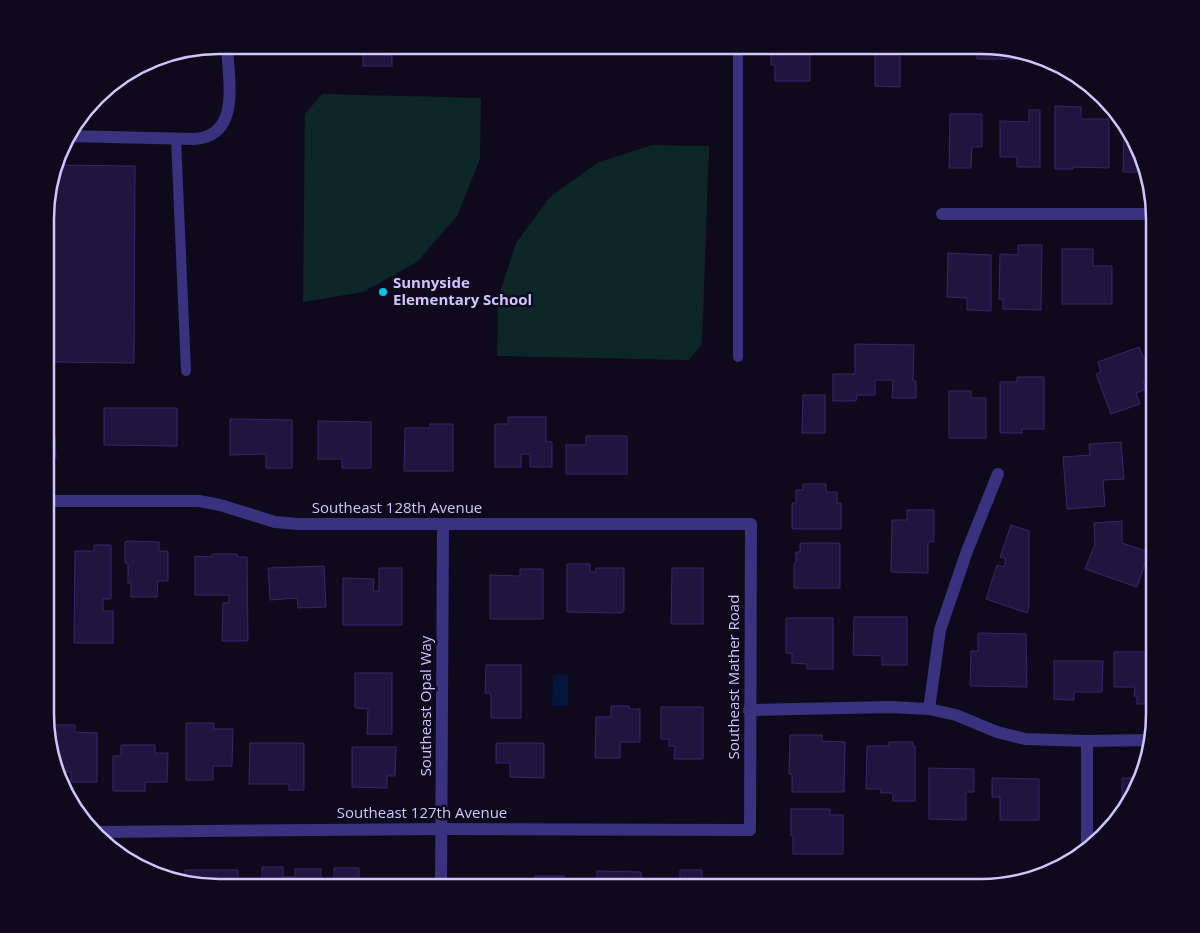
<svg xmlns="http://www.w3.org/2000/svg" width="1200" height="933" font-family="'Open Sans',sans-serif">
<rect width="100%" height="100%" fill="#0e0a1c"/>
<g fill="#0d2627">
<path d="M322,94L481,98L480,159L457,216L417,262L363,292L303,302L305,114Z"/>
<path d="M652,145L709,146L702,344L689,360L497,356L498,298L516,243L550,197L597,163Z"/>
</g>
<path fill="#05143a" d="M553,675H568V706H552Z"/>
<g fill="#20153f" stroke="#39256c">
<rect x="363" y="45" width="29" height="21"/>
<path d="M775,45H813V50H810V81H775V65H771V54H775Z"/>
<rect x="913" y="45" width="37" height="9"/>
<path d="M977,45H992L1018,51V59H977Z"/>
<path d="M875,52L900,53V87L875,86Z"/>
<path d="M1055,106L1081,107V119H1109V168L1073,167V169H1055Z"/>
<path d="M1029,110H1040V167H1017V157H1000V121L1029,122Z"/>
<path d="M950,114H982V147H972L971,168H949Z"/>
<path d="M1124,128L1142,152L1146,172H1123Z"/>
<path d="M57,165L135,166L134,363L46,362L47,196Z"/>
<rect x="1154" y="243" width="1" height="49"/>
<path d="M1018,245H1042L1041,310L1003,309V299H999L1000,254L1018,255Z"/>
<path d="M1062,249H1093V266H1112V304H1062Z"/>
<path d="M948,253L991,255V311L967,310V298L947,297Z"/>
<path d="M855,344L914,345L913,381H916V398H892L893,380H875V395H857L856,401H833V374H855Z"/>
<path d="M1139,347L1144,359L1152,356L1155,364V378L1143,382L1146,389L1136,393L1140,404L1111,414L1096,374L1101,372L1098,362Z"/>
<path d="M1017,377H1044V429H1022V433H1000V382H1017Z"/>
<path d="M949,391H971V398H986V438H949Z"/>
<path d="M803,395H825V433H802Z"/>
<path d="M104,408H177V446L104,445Z"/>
<path d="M508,417H546V442H552V467H530V454H521V467H495V424H508Z"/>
<path d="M230,419L292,420V468H266V454L230,455Z"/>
<path d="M46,421L47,435H55L56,458H46Z"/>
<path d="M318,421L371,422V468H342V459H318Z"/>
<path d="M430,424H453V471H404L405,428H430Z"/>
<path d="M586,436H627V474H566V445H586Z"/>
<path d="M1121,442L1124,479L1103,480L1105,506L1067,509L1063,457L1090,455L1089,444Z"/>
<path d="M803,484H826V492H837V503H841V529H792V503H796V490H803Z"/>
<path d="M907,510H934V542H928V573L891,572L892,520H907Z"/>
<path d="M1122,521V543L1149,552L1137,587L1085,569L1095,544L1094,523Z"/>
<path d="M1011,525L1029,531V606L1027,613L986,599L997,565L1004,567L1006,559L1000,557Z"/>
<path d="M128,541L159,542V551H168V581H158L157,597H131V583H128V563H125V542Z"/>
<path d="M800,543H840V588H794V564L796,562V552H800Z"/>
<rect x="46" y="545" width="6" height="64"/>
<path d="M94,545H111V599H103V611H113V643H74L75,551H94Z"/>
<path d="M212,554H237V557H247L248,641H222L223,603H229V595H195V556L212,557Z"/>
<path d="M567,564H590V572H596V568H624V610L622,613L567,612Z"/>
<path d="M324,566L326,607L298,608L297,598L270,600L268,568Z"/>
<path d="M379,568H402V625H343V578L374,579L373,591H379Z"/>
<path d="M672,568H703V624H671Z"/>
<path d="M520,569H543V619H490V575L520,576Z"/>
<path d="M854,617H907V665H882V656L853,655Z"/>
<path d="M786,618H833V669H807V664L792,663V653H786Z"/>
<path d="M978,633L1026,634L1027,687L970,686L971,651H978Z"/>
<path d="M1114,652H1155V704H1137V696H1134L1135,687H1114Z"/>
<path d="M1054,661H1103L1102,692H1074V700L1054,699Z"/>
<path d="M486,665H521V718H491V693H485Z"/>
<path d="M355,673H392V734H367L368,709L355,708Z"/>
<path d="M611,706H629V709H640V742H620V758H595L596,717H611Z"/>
<path d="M661,707H703V759H674L675,746H669V739H661Z"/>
<path d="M186,723H214V729H233L232,766H213V780H186Z"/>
<path d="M53,725H75V732L97,733V782H71V772H58L53,754Z"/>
<path d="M790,735H822V741L845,742L844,792H792V774H789Z"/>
<path d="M889,742H913V746H915V801H893V793H881V789H866L867,746H889Z"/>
<path d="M250,743H304V790H289V784H249Z"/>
<path d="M496,743H544V778L510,777V763H496Z"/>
<path d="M121,745H155V753H168L167,782H145V791H113V756H121Z"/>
<path d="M352,747H396L395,776H387V788L352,787Z"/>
<path d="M929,768L974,769V792H966V820L929,819Z"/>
<path d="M992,778L1039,779V820H1000V797H992Z"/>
<path d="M1122,778H1142L1122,813Z"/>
<path d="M791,809H830V815H843V854H793V836H791Z"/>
<path d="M262,867H283V877H295V869H321V888H262Z"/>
<path d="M334,868H359V882H385V888H334Z"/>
<path d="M185,870H238V888H208L185,882Z"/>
<path d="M680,870H702V888H664L680,887Z"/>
<path d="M597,871L641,872V888H597Z"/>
<path d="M148,872H162V877L153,875Z"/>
<rect x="535" y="876" width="29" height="12"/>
<path d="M990,882H1013L990,886Z"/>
<rect x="476" y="884" width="37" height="4"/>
</g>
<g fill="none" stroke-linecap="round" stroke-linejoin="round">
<g stroke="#3a317f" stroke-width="10">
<path d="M738,45V357"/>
<path d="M176,139L186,371"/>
</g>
<g stroke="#3a317f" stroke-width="12">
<path d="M67,136L194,139C242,136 228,79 227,45"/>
<path d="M942,214H1154"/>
<path d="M46,501H199L220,505L275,522L298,524H751L750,830L441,829L94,832"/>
<path d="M929,709L940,630L967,551L998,474"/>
<path d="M749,710L890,707L929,709L956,715L997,732L1025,739L1087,741L1151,740"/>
<path d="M1087,847V741"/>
<path d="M441,888L443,524"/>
</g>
</g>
<circle fill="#00c5f0" stroke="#0e0a1c" stroke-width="2" cx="383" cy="292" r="5"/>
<g text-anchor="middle" stroke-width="5" stroke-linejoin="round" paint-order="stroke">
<g font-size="15" font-weight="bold" fill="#d0c5ff" stroke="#0e0a1c" text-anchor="start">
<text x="393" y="288">Sunnyside<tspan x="393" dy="17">Elementary School</tspan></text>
</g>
<g font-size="15" fill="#d0c5ff" stroke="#0e0a1c">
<text x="397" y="513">Southeast 128th Avenue</text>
<text transform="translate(734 677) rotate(-90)" y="5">Southeast Mather Road</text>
<text transform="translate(426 706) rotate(-90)" y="5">Southeast Opal Way</text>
<text x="422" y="818">Southeast 127th Avenue</text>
</g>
</g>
<path d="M0 0H1200V933H0ZM219 54H981A165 165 0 0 1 1146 219V714A165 165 0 0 1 981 879H219A165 165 0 0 1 54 714V219A165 165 0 0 1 219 54Z" fill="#0e0a1c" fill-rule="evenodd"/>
<path fill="none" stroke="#d0c5ff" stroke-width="2.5" d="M219 54H981A165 165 0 0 1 1146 219V714A165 165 0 0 1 981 879H219A165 165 0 0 1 54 714V219A165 165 0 0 1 219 54Z"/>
</svg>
